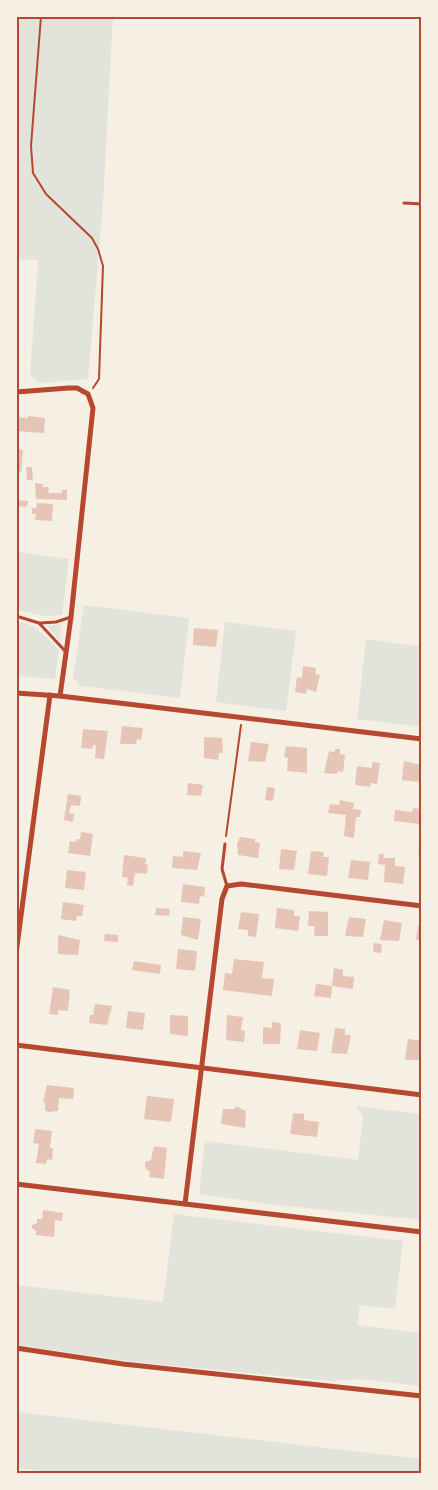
<svg xmlns="http://www.w3.org/2000/svg" width="438" height="1490" font-family="'Noto Sans',sans-serif">
<rect width="100%" height="100%" fill="#f6efe4"/>
<g fill="#e2e4dc">
<path d="M16,16H113L103,203L88,379L38,383L30,375L38,260L16,259Z"/>
<path d="M16,552L69,559L62,615L45,616L16,610Z"/>
<path d="M84,605L189,618L180,698L81,686L73,677Z"/>
<path d="M16,621C35,623 46,637 59,650L55,679L16,676Z"/>
<path d="M225,622L296,631L286,711L216,702Z"/>
<path d="M61,624L60,641L47,626Z"/>
<path d="M366,639L422,647V727L357,719Z"/>
<path d="M356,1106L422,1114V1220L276,1205L199,1194L205,1141L358,1160L363,1116Z"/>
<path d="M174,1214L403,1241L395,1309L360,1305L357,1325L422,1333V1386L359,1379L331,1381L134,1362L16,1345V1285L163,1302Z"/>
<path d="M16,1412L422,1459V1474H67L16,1468Z"/>
</g>
<g fill="#e6c5b7">
<path d="M28,416L45,418L44,433L16,431V417L28,418Z"/>
<path d="M16,449L23,450L21,472L16,471Z"/>
<path d="M26,467H32L33,480H27Z"/>
<path d="M35,483L43,484V487H49L48,493H62V490H67V500L36,499Z"/>
<path d="M16,500L28,501L27,507L16,506Z"/>
<path d="M37,503L53,504L52,521L35,520L36,514H32V508H36Z"/>
<path d="M194,628L218,630L216,647L193,645Z"/>
<path d="M303,666L316,668L315,674L320,675L316,692L307,689L306,694L295,692L297,677L302,678Z"/>
<path d="M122,726L143,728L141,740L137,739L136,744H120Z"/>
<path d="M83,729L108,731L104,759L95,758L96,745H93L92,749L81,748Z"/>
<path d="M204,737L222,738L223,753H219L218,760L204,758Z"/>
<path d="M251,742L269,744L265,762L248,761Z"/>
<path d="M286,746L307,748V773L287,771L288,758L284,757Z"/>
<path d="M335,749H340V754L345,755L343,772L338,771L337,774L324,773L329,751L335,752Z"/>
<path d="M404,761L421,765L419,782L402,780Z"/>
<path d="M372,762L380,763L377,784L371,783L370,787L355,785L357,766L372,768Z"/>
<path d="M188,783L203,785L201,796L187,795Z"/>
<path d="M267,787L275,788L273,801L265,800Z"/>
<path d="M68,794L81,796L80,806L71,805L69,813L74,814L73,822L64,820Z"/>
<path d="M340,800L354,803L353,809L361,810L360,817H356L354,838L344,836L346,815L328,813L330,804L339,805Z"/>
<path d="M413,808L422,809L421,824L394,821L395,810L412,812Z"/>
<path d="M81,832L93,834L90,856L68,853L70,841L76,842L77,839H80Z"/>
<path d="M420,835H422V854L418,853Z"/>
<path d="M240,837L255,839V842L260,843L258,858L238,855L237,844Z"/>
<path d="M281,849L297,851L294,870L279,869Z"/>
<path d="M183,851L201,853L197,870L172,868L173,856L183,857Z"/>
<path d="M311,851L324,852L323,857H329L327,876L308,874Z"/>
<path d="M379,854H384L383,858H395V866L405,867L403,884L384,882L385,865L378,864Z"/>
<path d="M124,855L146,858L145,864L148,865L147,874L135,873L133,886L127,885L128,878L122,877Z"/>
<path d="M351,860L370,862L368,880L348,878Z"/>
<path d="M67,870L86,872L84,890L65,888Z"/>
<path d="M183,884L205,887L204,897L200,896L199,904L181,902Z"/>
<path d="M63,902L84,905L82,916H77L76,921L61,919Z"/>
<path d="M156,908L170,909L169,916L155,915Z"/>
<path d="M277,908L294,910V916H300L298,931L275,928Z"/>
<path d="M309,911L328,912V936H314L315,926H308Z"/>
<path d="M241,912L259,914L256,937L248,936V930L238,929Z"/>
<path d="M183,917L201,919L198,940L181,935Z"/>
<path d="M349,917L366,919L363,937L345,936Z"/>
<path d="M384,920L402,923L399,941L380,940Z"/>
<path d="M418,926H422V940H416Z"/>
<path d="M105,934L118,935V942L104,941Z"/>
<path d="M58,935L80,940L78,955L58,954Z"/>
<path d="M374,943L382,944L381,953L373,952Z"/>
<path d="M178,949L197,951L195,971L176,969Z"/>
<path d="M234,959L264,962L262,978L274,979L272,996L223,990L225,973L232,974Z"/>
<path d="M134,961L161,965L160,974L132,970Z"/>
<path d="M334,968L343,970V976L354,977L353,989L332,986Z"/>
<path d="M316,984L332,986L331,998L314,996Z"/>
<path d="M53,987L70,990L68,1011L58,1010V1015L49,1014Z"/>
<path d="M95,1004L112,1006L107,1025L89,1023L90,1015H93Z"/>
<path d="M128,1011L145,1013L143,1030L126,1028Z"/>
<path d="M170,1015L188,1016V1036L170,1034Z"/>
<path d="M227,1015L243,1017L241,1030L245,1031L244,1042L226,1040Z"/>
<path d="M272,1022L281,1023L280,1044H263V1027L272,1028Z"/>
<path d="M335,1028L345,1029V1035H351L347,1054L331,1053Z"/>
<path d="M300,1030L320,1033L317,1051L297,1049Z"/>
<path d="M408,1039L422,1041V1060H405Z"/>
<path d="M47,1085L74,1088L73,1099L59,1098L58,1111L48,1112L45,1110V1102H43Z"/>
<path d="M147,1096L174,1099L171,1122L144,1119Z"/>
<path d="M235,1106L246,1111L245,1128L221,1124L223,1109H235Z"/>
<path d="M293,1113L304,1114V1120L319,1122L317,1137L290,1134Z"/>
<path d="M35,1129L52,1131L50,1148H53L52,1160L47,1159L46,1164L36,1163L39,1144L33,1143Z"/>
<path d="M154,1146L167,1148L164,1179L149,1177L150,1172L145,1168V1162L151,1160Z"/>
<path d="M43,1210L63,1213L62,1221L55,1220L54,1237L36,1235V1231L32,1228V1225L37,1223V1219H42Z"/>
</g>
<g fill="none" stroke-linecap="round" stroke-linejoin="round">
<g stroke="#b5482f" stroke-width="2">
<path d="M41,16L31,146L33,173L46,194L92,238L98,249L103,266L99,379L93,388"/>
<path d="M226,836L241,725"/>
</g>
<g stroke="#b5482f" stroke-width="3">
<path d="M404,203L422,204"/>
<path d="M16,616L39,623L66,652"/>
<path d="M40,623L56,622L71,617"/>
<path d="M225,844L222,869L227,886"/>
</g>
<g stroke="#b5482f" stroke-width="5">
<path d="M16,392L69,388H77L88,394L93,408L71,617L60,696"/>
<path d="M16,693L60,696L422,739"/>
<path d="M16,954L50,695"/>
<path d="M16,1045L422,1095"/>
<path d="M16,1184L422,1232"/>
<path d="M185,1204L222,899L227,886L241,884L422,906"/>
<path d="M16,1348L123,1364L422,1396"/>
</g>
</g>
<rect width="438" height="1490" fill="none" stroke="#f6efe4" stroke-width="35"/>
<rect x="18" y="18" width="402" height="1454" fill="none" stroke="#b5482f" stroke-width="2"/>
</svg>
